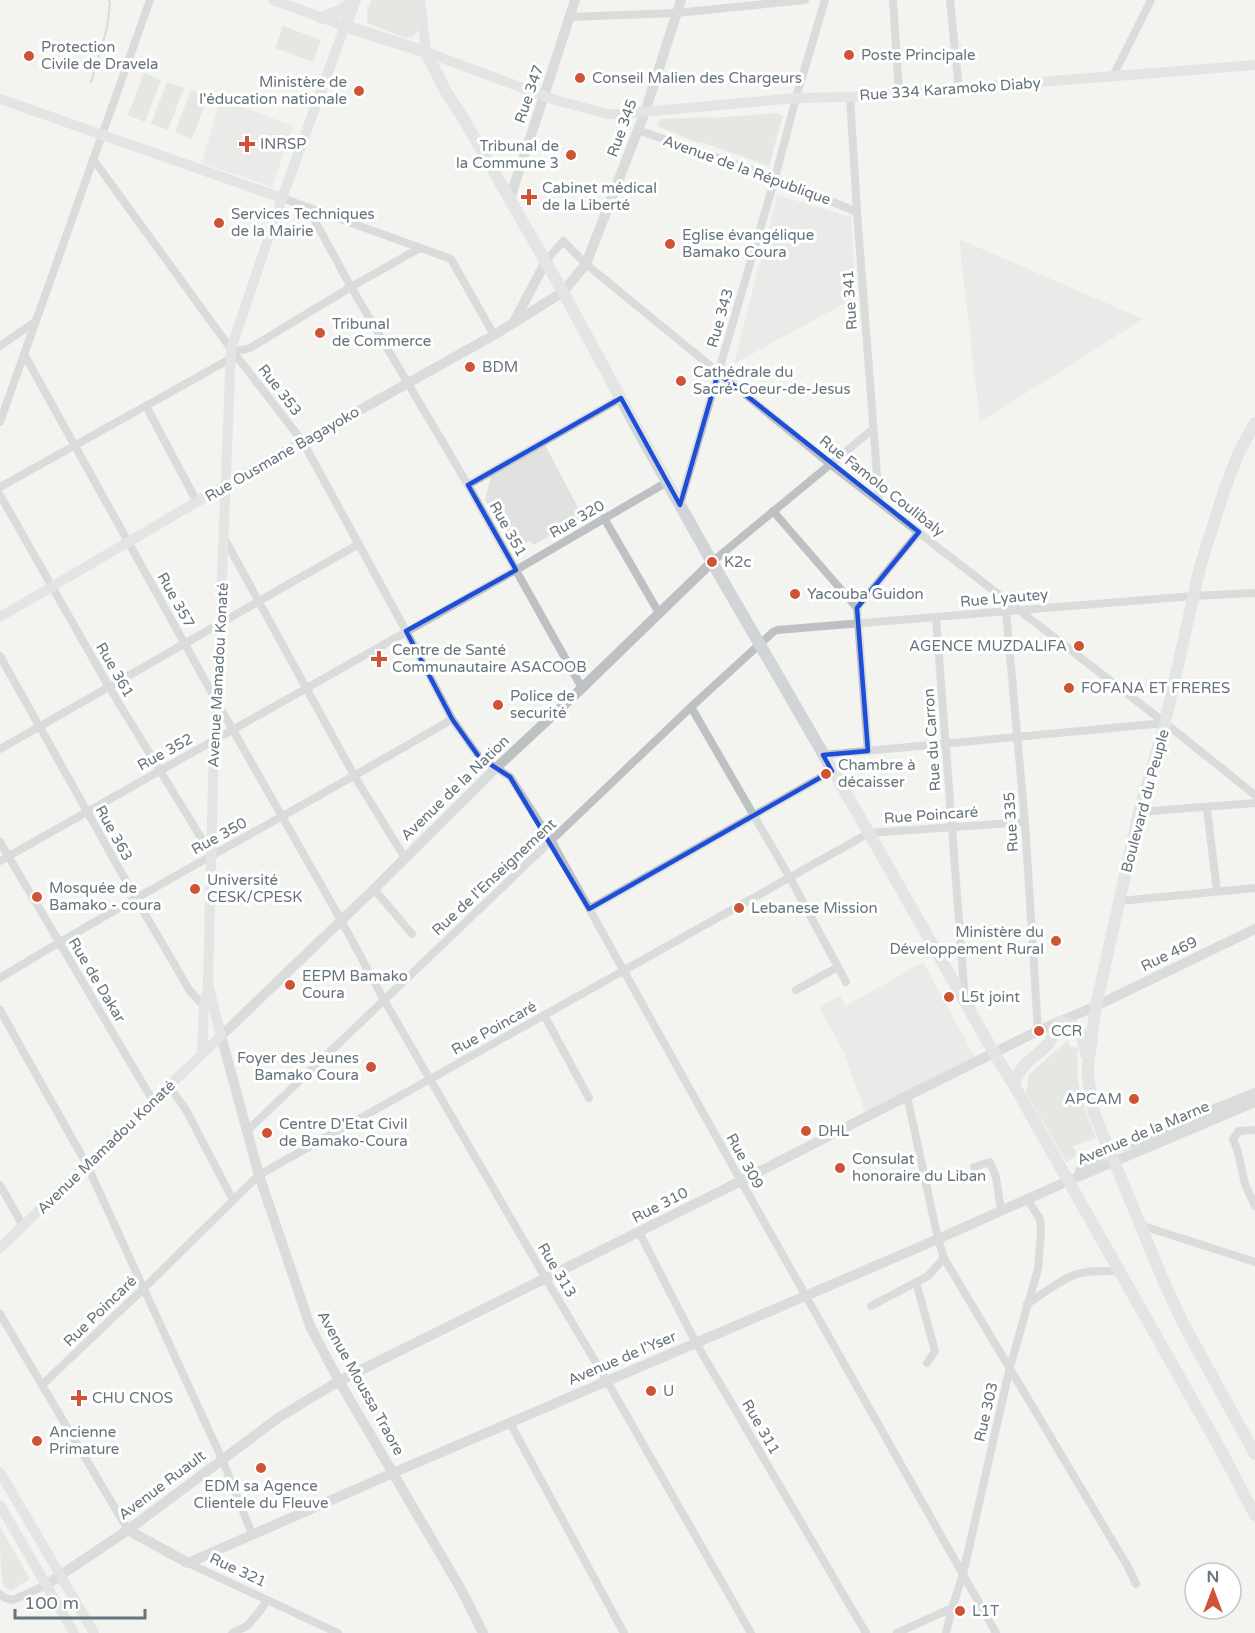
<svg xmlns="http://www.w3.org/2000/svg" width="1255" height="1633" font-family="'Varela Round',sans-serif">
<rect width="100%" height="100%" fill="#f3f3f0"/>
<g fill="#e1e2e0">
<path d="M220,99L293,126L272,187L202,163Z"/>
<path d="M777,195L851,217L856,297L734,364Z"/>
<path d="M959,239L1143,319L980,422Z"/>
<path d="M545,445L583,517L534,545L530,541L512,549L485,500L492,472Z"/>
<path d="M923,962L976,1059L866,1115L843,1050L819,1007L840,996L846,1006Z"/>
</g>
<g fill="#d5dad1">
<path d="M371,0H417L418,31L412,37L405,38L367,23V12Z"/>
<path d="M283,26L321,40L313,62L275,48Z"/>
<path d="M144,73L161,80L145,122L128,115Z"/>
<path d="M167,82L184,88L168,130L151,124Z"/>
<path d="M191,90L208,97L192,139L175,132Z"/>
<path d="M778,113L783,116L769,166L704,143L696,142L657,126L660,119L707,117L713,118Z"/>
<path d="M1068,1040L1070,1046L1078,1048C1074,1084 1084,1105 1096,1138L1073,1146L1077,1155L1066,1162L1026,1093L1029,1074Z"/>
<path d="M0,1527L30,1579L12,1590C8,1589 7,1590 4,1586C0,1575 0,1541 0,1527Z"/>
</g>
<g fill="none" stroke-linecap="round" stroke-linejoin="round">
<path stroke="#b6c0c4" stroke-width="2" d="M91,82L107,28L110,4L109,0"/>
<g stroke="#bdc1c3" stroke-width="8">
<path d="M893,0L899,93"/>
<path d="M950,0L959,89"/>
<path d="M570,17L676,13L805,0"/>
<path d="M1113,76L1151,0"/>
<path d="M850,97L857,212L879,501"/>
<path d="M638,130L775,178L857,212"/>
<path d="M93,159L231,349L303,442L406,631L452,719L479,757L510,777L552,842L741,1181L996,1633"/>
<path d="M282,198L451,259L494,335"/>
<path d="M308,208L351,287L468,485L582,688"/>
<path d="M546,261L563,241L586,264L830,464L1165,723L1255,795"/>
<path d="M0,346L36,321"/>
<path d="M231,349L243,350L250,348L351,287L420,248"/>
<path d="M24,354L217,702L341,920L384,1000L546,1279L607,1381L751,1633"/>
<path d="M146,406L197,502"/>
<path d="M0,422L150,0"/>
<path d="M468,485L621,398"/>
<path d="M0,487L230,359"/>
<path d="M0,495L109,687L211,854"/>
<path d="M680,504L775,178L796,98L825,0"/>
<path d="M773,511L857,608L868,751"/>
<path d="M604,518L659,613"/>
<path d="M224,538L355,777L405,858"/>
<path d="M712,562L873,429"/>
<path d="M857,608L919,532"/>
<path d="M1006,611L1025,822L1038,1031"/>
<path d="M936,617L965,1000"/>
<path d="M0,656L135,897L190,991L205,1007"/>
<path d="M691,707L790,878L846,982"/>
<path d="M0,749L359,544"/>
<path d="M823,755L1165,723"/>
<path d="M1207,808L1217,891"/>
<path d="M1139,812L1255,803"/>
<path d="M0,842L153,1101"/>
<path d="M0,861L516,570L667,482"/>
<path d="M374,889L412,934"/>
<path d="M1120,901L1255,888"/>
<path d="M589,909L832,771"/>
<path d="M0,978C148,887 303,808 452,719"/>
<path d="M796,990L838,967"/>
<path d="M0,1010L87,1165L222,1459L252,1534"/>
<path d="M544,1015L589,1098"/>
<path d="M169,1086L186,1110L233,1200"/>
<path d="M907,1096L938,1239L944,1258L1128,1567L1136,1584"/>
<path d="M1255,1130L1239,1131L1233,1139L1238,1152L1245,1184L1255,1206"/>
<path d="M247,1131L691,707L773,632L777,630L1193,596L1255,593"/>
<path d="M974,1167L990,1162L996,1177L1001,1210"/>
<path d="M0,1185L23,1226"/>
<path d="M1140,1225L1255,1262"/>
<path d="M639,1232L696,1343L866,1633"/>
<path d="M916,1282L935,1351L927,1363"/>
<path d="M1027,1304C1041,1295 1065,1276 1081,1273C1094,1270 1107,1271 1119,1271"/>
<path d="M871,1306L928,1276L944,1258"/>
<path d="M0,1314L128,1530"/>
<path d="M42,1385L143,1289L259,1175L869,833L1025,822"/>
<path d="M510,1423L624,1633"/>
<path d="M188,1563L338,1633"/>
<path d="M0,1594L5,1598L13,1600L46,1585"/>
<path d="M232,1633L247,1626L260,1611L267,1600"/>
<path d="M897,1633L952,1608"/>
<path d="M946,1633L952,1608L963,1574L1010,1367L1038,1269L1041,1234L1040,1219L1027,1199"/>
</g>
<g stroke="#bdc1c3" stroke-width="10">
<path d="M510,198L544,96L575,0"/>
<path d="M514,322L546,261"/>
<path d="M224,486L494,335L563,292L586,264L645,112L681,0"/>
<path d="M1080,1171L1109,1150L1134,1142L1255,1093"/>
<path d="M128,1530L188,1563L393,1473L938,1239L1068,1181L1255,1102"/>
<path d="M46,1585L128,1530L278,1418L339,1381L741,1181L907,1096L1038,1031L1096,1006L1255,929"/>
<path d="M483,1633L462,1591L339,1381L310,1326L259,1175L221,1036L374,889L496,768L582,688L712,562"/>
</g>
<g stroke="#d1d5d8" stroke-width="10">
<path d="M420,0L426,52L555,100L608,114H620L796,98L850,97L1255,65"/>
<path d="M0,99L282,198"/>
<path d="M0,617L224,486"/>
<path d="M202,1054L204,1006L208,987"/>
<path d="M0,1248L221,1036L208,984L214,740L217,702L231,349L282,198L345,26L273,0"/>
<path d="M0,1472L94,1633"/>
<path d="M0,1505L74,1633"/>
</g>
<g stroke="#d1d5d8" stroke-width="12">
<path d="M355,0L345,26L426,52L445,90L466,123L563,292L639,432L712,562L869,833L994,1053L1014,1085L1218,1445L1255,1515"/>
<path d="M321,18L340,11L354,1"/>
<path d="M1255,423L1239,452L1224,491L1200,567L1165,723L1139,812L1096,1006L1088,1065V1077L1094,1113L1166,1287L1184,1325L1255,1454"/>
<path d="M1014,1085C1022,1060 1033,1061 1048,1044C1053,1038 1056,1028 1059,1022C1082,1025 1082,1033 1086,1054"/>
</g>
</g>
<path d="M0 0H1255V1633H0ZM718,373L919,532L857,608L868,751L823,755L832,771L589,909L510,777L479,757L452,719L406,631L516,570L468,485L621,398L680,505Z" fill="#f3f3f0" fill-opacity=".55" fill-rule="evenodd"/>
<path fill="none" stroke="#1d4ed8" stroke-width="4.5" stroke-linejoin="round" d="M718,373L919,532L857,608L868,751L823,755L832,771L589,909L510,777L479,757L452,719L406,631L516,570L468,485L621,398L680,505Z"/>
<g fill="#ce5435" stroke="#fff" stroke-width="2">
<circle cx="849" cy="55" r="6"/>
<circle cx="29" cy="56" r="6"/>
<circle cx="580" cy="78" r="6"/>
<circle cx="359" cy="91" r="6"/>
<path d="M244 135h6v6h6v6h-6v6h-6v-6h-6v-6h6z"/>
<circle cx="571" cy="155" r="6"/>
<path d="M526 188h6v6h6v6h-6v6h-6v-6h-6v-6h6z"/>
<circle cx="219" cy="223" r="6"/>
<circle cx="670" cy="244" r="6"/>
<circle cx="320" cy="333" r="6"/>
<circle cx="470" cy="367" r="6"/>
<circle cx="681" cy="381" r="6"/>
<circle cx="712" cy="562" r="6"/>
<circle cx="795" cy="594" r="6"/>
<circle cx="1079" cy="646" r="6"/>
<path d="M376 650h6v6h6v6h-6v6h-6v-6h-6v-6h6z"/>
<circle cx="1069" cy="688" r="6"/>
<circle cx="498" cy="705" r="6"/>
<circle cx="826" cy="774" r="6"/>
<circle cx="195" cy="889" r="6"/>
<circle cx="37" cy="897" r="6"/>
<circle cx="739" cy="908" r="6"/>
<circle cx="1056" cy="941" r="6"/>
<circle cx="290" cy="985" r="6"/>
<circle cx="949" cy="997" r="6"/>
<circle cx="1039" cy="1031" r="6"/>
<circle cx="371" cy="1067" r="6"/>
<circle cx="1134" cy="1099" r="6"/>
<circle cx="806" cy="1131" r="6"/>
<circle cx="267" cy="1133" r="6"/>
<circle cx="840" cy="1168" r="6"/>
<circle cx="651" cy="1391" r="6"/>
<path d="M76 1389h6v6h6v6h-6v6h-6v-6h-6v-6h6z"/>
<circle cx="37" cy="1441" r="6"/>
<circle cx="261" cy="1468" r="6"/>
<circle cx="960" cy="1611" r="6"/>
</g>
<g text-anchor="middle" stroke-width="6" stroke-linejoin="round" paint-order="stroke">
<g font-size="15" fill="#66747d" stroke="#fff" text-anchor="start">
<text x="41" y="52">Protection<tspan x="41" dy="17">Civile de Dravela</tspan></text>
<text x="861" y="60">Poste Principale</text>
<text x="592" y="83">Conseil Malien des Chargeurs</text>
<text x="347" y="87" text-anchor="end">Ministère de<tspan x="347" dy="17">l'éducation nationale</tspan></text>
<text x="260" y="149">INRSP</text>
<text x="559" y="151" text-anchor="end">Tribunal de<tspan x="559" dy="17">la Commune 3</tspan></text>
<text x="542" y="193">Cabinet médical<tspan x="542" dy="17">de la Liberté</tspan></text>
<text x="231" y="219">Services Techniques<tspan x="231" dy="17">de la Mairie</tspan></text>
<text x="682" y="240">Eglise évangélique<tspan x="682" dy="17">Bamako Coura</tspan></text>
<text x="332" y="329">Tribunal<tspan x="332" dy="17">de Commerce</tspan></text>
<text x="482" y="372">BDM</text>
<text x="693" y="377">Cathédrale du<tspan x="693" dy="17">Sacré-Coeur-de-Jesus</tspan></text>
<text x="724" y="567">K2c</text>
<text x="807" y="599">Yacouba Guidon</text>
<text x="1067" y="651" text-anchor="end">AGENCE MUZDALIFA</text>
<text x="392" y="655">Centre de Santé<tspan x="392" dy="17">Communautaire ASACOOB</tspan></text>
<text x="1081" y="693">FOFANA ET FRERES</text>
<text x="510" y="701">Police de<tspan x="510" dy="17">securité</tspan></text>
<text x="838" y="770">Chambre à<tspan x="838" dy="17">décaisser</tspan></text>
<text x="207" y="885">Université<tspan x="207" dy="17">CESK/CPESK</tspan></text>
<text x="49" y="893">Mosquée de<tspan x="49" dy="17">Bamako - coura</tspan></text>
<text x="751" y="913">Lebanese Mission</text>
<text x="1044" y="937" text-anchor="end">Ministère du<tspan x="1044" dy="17">Développement Rural</tspan></text>
<text x="302" y="981">EEPM Bamako<tspan x="302" dy="17">Coura</tspan></text>
<text x="961" y="1002">L5t joint</text>
<text x="1051" y="1036">CCR</text>
<text x="359" y="1063" text-anchor="end">Foyer des Jeunes<tspan x="359" dy="17">Bamako Coura</tspan></text>
<text x="1122" y="1104" text-anchor="end">APCAM</text>
<text x="279" y="1129">Centre D'Etat Civil<tspan x="279" dy="17">de Bamako-Coura</tspan></text>
<text x="818" y="1136">DHL</text>
<text x="852" y="1164">Consulat<tspan x="852" dy="17">honoraire du Liban</tspan></text>
<text x="663" y="1396">U</text>
<text x="92" y="1403">CHU CNOS</text>
<text x="49" y="1437">Ancienne<tspan x="49" dy="17">Primature</tspan></text>
<text x="261" y="1491" text-anchor="middle">EDM sa Agence<tspan x="261" dy="17">Clientele du Fleuve</tspan></text>
<text x="972" y="1616">L1T</text>
</g>
<g font-size="15" fill="#66747d" stroke="#fff">
<text transform="translate(950 89) rotate(-4)" y="5">Rue 334 Karamoko Diaby</text>
<text transform="translate(529 94) rotate(-71)" y="5">Rue 347</text>
<text transform="translate(622 128) rotate(-70)" y="5">Rue 345</text>
<text transform="translate(747 170) rotate(20)" y="5">Avenue de la République</text>
<text transform="translate(850 300) rotate(-94)" y="5">Rue 341</text>
<text transform="translate(720 318) rotate(-74)" y="5">Rue 343</text>
<text transform="translate(280 390) rotate(52)" y="5">Rue 353</text>
<text transform="translate(282 454) rotate(-30)" y="5">Rue Ousmane Bagayoko</text>
<text transform="translate(882 486) rotate(38)" y="5">Rue Famolo Coulibaly</text>
<text transform="translate(577 519) rotate(-30)" y="5">Rue 320</text>
<text transform="translate(508 529) rotate(61)" y="5">Rue 351</text>
<text transform="translate(1004 598) rotate(-5)" y="5">Rue Lyautey</text>
<text transform="translate(176 600) rotate(61)" y="5">Rue 357</text>
<text transform="translate(115 670) rotate(60)" y="5">Rue 361</text>
<text transform="translate(218 675) rotate(-87)" y="5">Avenue Mamadou Konaté</text>
<text transform="translate(932 740) rotate(-94)" y="5">Rue du Carron</text>
<text transform="translate(165 752) rotate(-29)" y="5">Rue 352</text>
<text transform="translate(455 788) rotate(-44)" y="5">Avenue de la Nation</text>
<text transform="translate(1145 801) rotate(-75)" y="5">Boulevard du Peuple</text>
<text transform="translate(931 815) rotate(-4)" y="5">Rue Poincaré</text>
<text transform="translate(1011 822) rotate(-94)" y="5">Rue 335</text>
<text transform="translate(114 833) rotate(61)" y="5">Rue 363</text>
<text transform="translate(219 836) rotate(-29)" y="5">Rue 350</text>
<text transform="translate(494 877) rotate(-43)" y="5">Rue de l'Enseignement</text>
<text transform="translate(1169 954) rotate(-26)" y="5">Rue 469</text>
<text transform="translate(97 980) rotate(59)" y="5">Rue de Dakar</text>
<text transform="translate(494 1028) rotate(-29)" y="5">Rue Poincaré</text>
<text transform="translate(1143 1133) rotate(-23)" y="5">Avenue de la Marne</text>
<text transform="translate(106 1147) rotate(-44)" y="5">Avenue Mamadou Konaté</text>
<text transform="translate(745 1161) rotate(61)" y="5">Rue 309</text>
<text transform="translate(660 1205) rotate(-27)" y="5">Rue 310</text>
<text transform="translate(557 1270) rotate(59)" y="5">Rue 313</text>
<text transform="translate(100 1311) rotate(-44)" y="5">Rue Poincaré</text>
<text transform="translate(622 1358) rotate(-23)" y="5">Avenue de l'Yser</text>
<text transform="translate(361 1383) rotate(61)" y="5">Avenue Moussa Traore</text>
<text transform="translate(986 1412) rotate(-77)" y="5">Rue 303</text>
<text transform="translate(761 1427) rotate(60)" y="5">Rue 311</text>
<text transform="translate(162 1485) rotate(-37)" y="5">Avenue Ruault</text>
<text transform="translate(238 1570) rotate(25)" y="5">Rue 321</text>
</g>
</g>
<g transform="translate(1213 1591)"><circle r="28" fill="#ffffff" stroke="#c2c7cb" stroke-width="1.5"/>
<path d="M0-4.5L10 22L0 15L-10 22Z" fill="#ce5435"/>
<text y="-9" font-size="16" font-weight="bold" text-anchor="middle" fill="#66747d">N</text>
</g>
<path d="M15 1609v9h130v-9" fill="none" stroke="#66747d" stroke-width="3"/>
<text x="24" y="1609" font-size="18" fill="#66747d" stroke="#ffffff" stroke-width="4.5" paint-order="stroke">100 m</text>
</svg>
